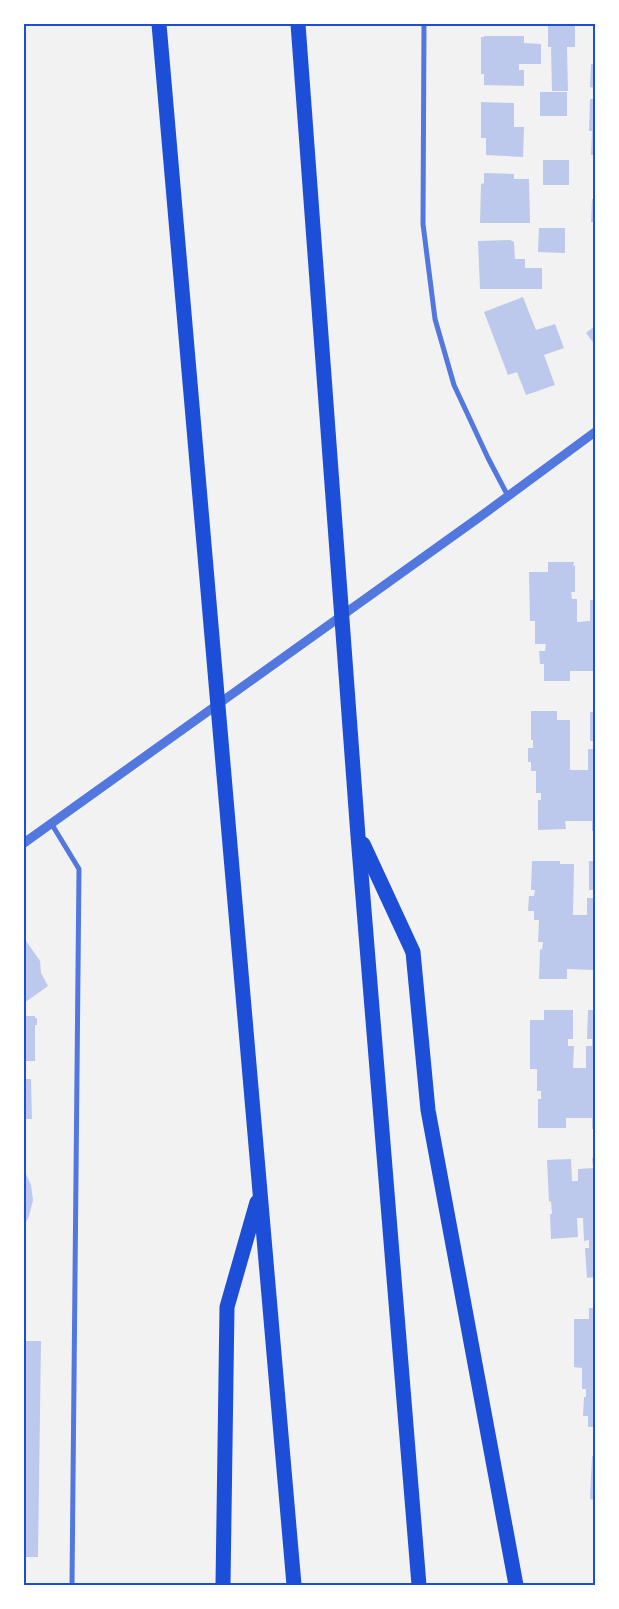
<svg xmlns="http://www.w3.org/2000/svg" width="619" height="1609" font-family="Roboto,sans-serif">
<rect width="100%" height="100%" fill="#f2f2f2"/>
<g fill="#bdc9ec">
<path d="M548,25H575V47H567L568,91H552L551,47H548Z"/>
<path d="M484,36H524V43L541,44V64H519V70H524V86L484,85V74H481V37H484Z"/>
<path d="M591,64H595V88L590,87Z"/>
<rect x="540" y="92" width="27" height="24"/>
<path d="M590,99H595V155H591L592,131H589Z"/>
<path d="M481,102L514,103V127H524L523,157L486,155V138H481Z"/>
<rect x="543" y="160" width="26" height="25"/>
<path d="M484,173L514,174V179H529L530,223H480L481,184L484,183Z"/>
<path d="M592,199H595V222H591Z"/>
<path d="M539,228H565V253L538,252Z"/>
<path d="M510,240L514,242L515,259H525V268H542V289H480L478,241Z"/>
<path d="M523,297L536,330L555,324L564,348L544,355L555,385L526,395L517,372L508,375L484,312Z"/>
<path d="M595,326V345L586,333Z"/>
<path d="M548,562H574L573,566L575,565V592H571L572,599H577V622L590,621V600H595V671H570V681H544V664H540L539,651H545L546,644H535V621H530L529,572H548Z"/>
<rect x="593" y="563" width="2" height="29"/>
<path d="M531,711H557V720H570V770H588V749H593V741H590V712H595V831H592V821H565L566,829L538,830V800H541V793H536V771H531V762H528V748H533V740H531Z"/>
<path d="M532,861H560V864H574L573,915H587V898H593L594,891H595V980H593L594,970L567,969V979H539L540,949L542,950L543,942H538L539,920H534V911H528L529,896H534L535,890H531Z"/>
<rect x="589" y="861" width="6" height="29"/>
<path d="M24,938L40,961L41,973L48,986L24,1003Z"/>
<path d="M544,1010H573V1039H568V1046H574L573,1068H586V1046H592V1039H587L588,1010H595V1129H592V1118H566V1128H538V1099H541V1091H537V1069H530V1020H544Z"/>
<path d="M24,1016H35V1018H37V1025H35V1061H24Z"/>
<path d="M24,1079H31L32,1119H24Z"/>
<path d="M592,1158H595V1277L587,1278L585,1248H589V1240L584,1241L583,1218H577L578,1237L551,1239L550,1214H552L551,1201L549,1202L547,1160L571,1159L572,1181H578V1169L593,1168Z"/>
<path d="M24,1170L31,1185L33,1200L29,1216L24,1226Z"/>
<path d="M589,1308H595V1427H588V1416H583L584,1397H586V1389H582V1368L574,1367V1319H589Z"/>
<path d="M24,1341H41L38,1557H24Z"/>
<path d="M592,1456H595V1500L590,1499Z"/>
</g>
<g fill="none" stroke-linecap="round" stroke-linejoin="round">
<g stroke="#5277de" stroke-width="5">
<path d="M424,24L423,224L435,319L454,385L488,458L508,496"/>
<path d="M51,823L79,869L72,1585"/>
</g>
<path stroke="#5277de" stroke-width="9" d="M24,843L481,516L595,432"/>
<g stroke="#1d4ed8" stroke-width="15">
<path d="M159,24L294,1585"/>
<path d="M298,24L358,836L419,1585"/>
<path d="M363,844L413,952L428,1110L516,1585"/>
<path d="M223,1585L227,1307L257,1202"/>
</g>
</g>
<rect width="619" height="1609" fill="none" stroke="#ffffff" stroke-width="50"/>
<rect x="25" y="25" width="569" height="1559" fill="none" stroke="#1d4ed8" stroke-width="2"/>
</svg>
